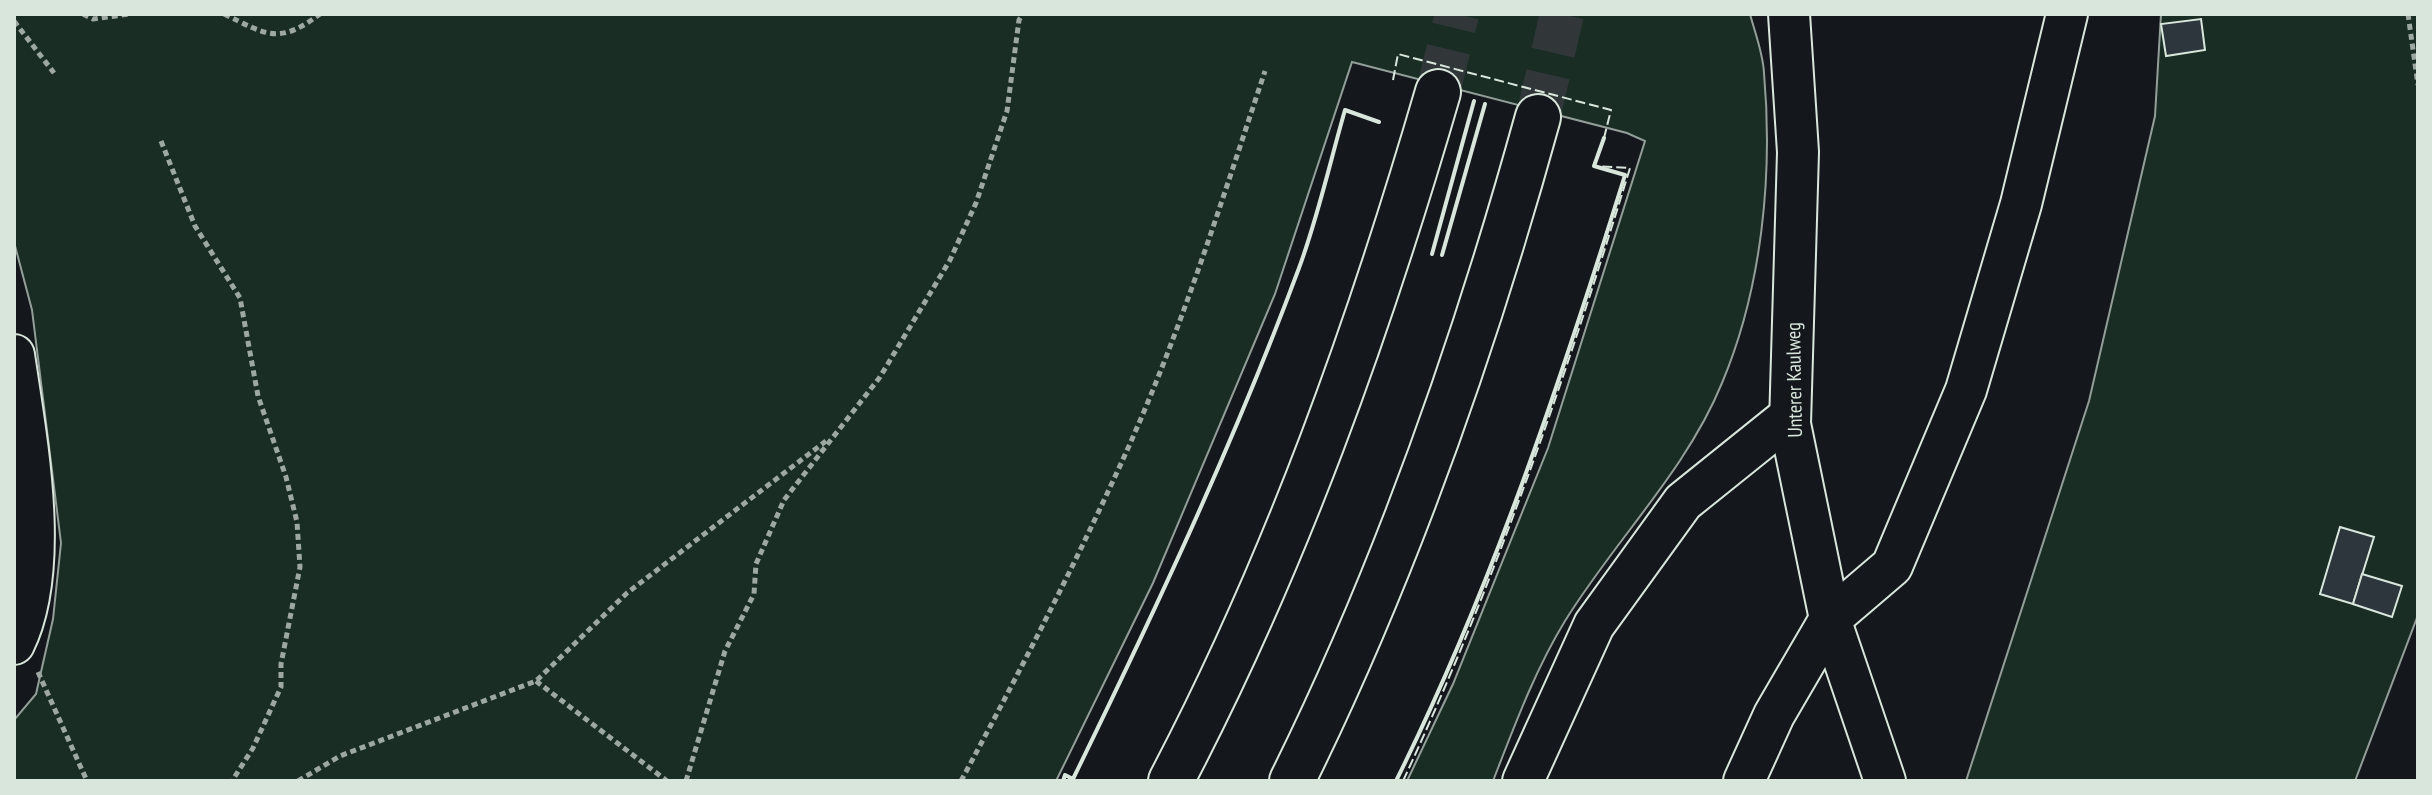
<svg xmlns="http://www.w3.org/2000/svg" width="2432" height="795" font-family="'PT Sans Narrow',sans-serif">
<rect width="100%" height="100%" fill="#14181c"/>
<g fill="#1a2d24" stroke="#939e99" stroke-width="2">
<path d="M14,14H1750C1755,33 1763,53 1764,73C1773,175 1762,288 1722,383C1686,471 1615,540 1565,621C1535,670 1514,727 1493,781H1407L1453,684L1548,448L1645,141L1627,133L1352,62L1275,294L1153,583L1056,781H14V720L36,694L53,619L61,543L32,310L14,242Z"/>
<path d="M2161,14H2418V615L2355,781H1966L2089,401L2155,116Z"/>
</g>
<g fill="#2c363c" stroke="#d8e6dc" stroke-width="2">
<path d="M2201,19L2205,50L2166,56L2161,24Z"/>
<path d="M2340,527L2374,537L2353,604L2320,594Z"/>
<path d="M2362,574L2402,586L2392,617L2353,604Z"/>
</g>
<g fill="none" stroke-linecap="round" stroke-linejoin="round">
<g stroke="#313739" stroke-width="44" stroke-dasharray="44 22" stroke-linecap="butt">
<path d="M1438,92L1457,14"/>
<path d="M1538,117L1562,14"/>
</g>
<g stroke="#d8e6dc" stroke-width="44">
<g id="minor">
<path d="M1789,14L1798,152L1790,424L1830,619L1885,781"/>
<path d="M14,355C26,437 52,568 14,644"/>
<path d="M1523,781L1594,625L1683,502L1790,416"/>
<path d="M1744,781L1774,715L1830,619L1892,566L1966,390L2021,204L2067,14"/>
</g>
</g>
<g stroke="#d8e6dc" stroke-width="48">
<g id="highway">
<path d="M1171,781C1286,562 1369,329 1438,92"/>
<path d="M1292,781C1397,569 1475,345 1538,117"/>
</g>
</g>
<g stroke="#9da8a2" stroke-width="5" stroke-dasharray="6 4" stroke-linecap="butt">
<path d="M83,14L93,19L130,14"/>
<path d="M224,14C267,35 279,45 320,14"/>
<path d="M2408,14L2418,85"/>
<path d="M14,21L54,73"/>
<path d="M161,141L195,226L240,298L258,396L286,477L297,522L300,567L281,664V687L253,748L232,781"/>
<path d="M38,672L87,781"/>
<path d="M536,681L667,781"/>
<path d="M298,781L340,756L536,681L627,593L826,441"/>
<path d="M686,781L725,651L754,594L756,564L784,500L880,377L950,260L976,203L1007,111L1019,20L1023,14"/>
<path d="M961,781C1018,675 1074,567 1124,457C1181,332 1222,200 1265,71"/>
</g>
<use href="#minor" stroke="#14181c" stroke-width="40"/>
<use href="#highway" stroke="#14181c" stroke-width="44"/>
<g stroke="#d8e6dc" stroke-width="2" stroke-dasharray="10 4" stroke-linecap="butt">
<path d="M1393,80L1398,54L1611,110L1604,138"/>
<path d="M1403,781C1495,583 1566,377 1630,168L1594,166"/>
</g>
<g stroke="#d8e6dc" stroke-width="4">
<path d="M1432,254L1474,101"/>
<path d="M1442,255L1485,104"/>
<path d="M1063,781L1065,775L1073,779C1155,611 1234,443 1299,268C1318,217 1330,162 1345,110L1379,122"/>
<path d="M1396,781C1492,588 1561,380 1625,175L1594,166L1604,138"/>
</g>
</g>
<g text-anchor="middle" stroke-width="6" stroke-linejoin="round" paint-order="stroke">
<g font-size="20" fill="#d8e6dc" stroke="#14181c">
<text transform="translate(1794 380) rotate(-91)" y="7">Unterer Kaulweg</text>
</g>
</g>
<rect width="2432" height="795" fill="none" stroke="#d8e6dc" stroke-width="32"/>
</svg>
